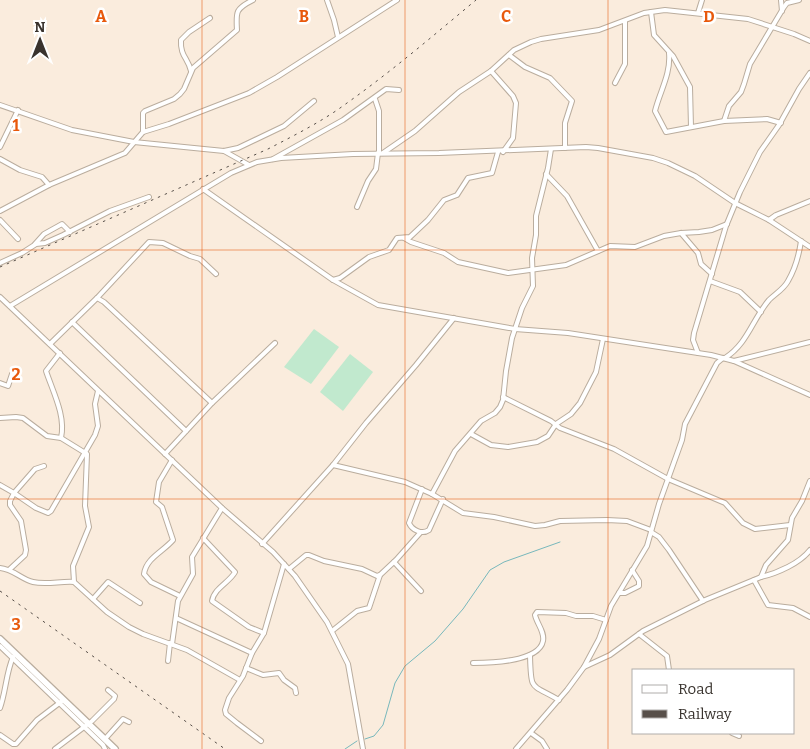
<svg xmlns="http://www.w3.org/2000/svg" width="810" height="749" font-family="Bitter,serif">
<rect width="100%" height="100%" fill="#faecdd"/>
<g fill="#c1e9ce">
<path d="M314,329L339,347L311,384L284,367Z"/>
<path d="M350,354L373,372L343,411L320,392Z"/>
</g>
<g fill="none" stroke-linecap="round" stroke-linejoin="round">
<g stroke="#78b8bc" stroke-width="1">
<path d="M365,739L374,736L383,725L395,683L405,666L435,641L463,609L490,570L504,562L560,542"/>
<path d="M345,749L357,741"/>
</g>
<g stroke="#baad9e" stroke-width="6">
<g id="minor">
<path d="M327,0L334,20L338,37"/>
<path d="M781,0L782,11"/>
<path d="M651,12L654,35L673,56L690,87L691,127"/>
<path d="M698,13L702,0"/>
<path d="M669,53C671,74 660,91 655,111L666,132L724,121L767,119L781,123"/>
<path d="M509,55L525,67L550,78L572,101L565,123V148"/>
<path d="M191,71C188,58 180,56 181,40L189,32L210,18"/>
<path d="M491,71L513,96L516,103L513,138L503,152"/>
<path d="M615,83L625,64V21"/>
<path d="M375,99L379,111V153"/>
<path d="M0,105L72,130L134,142L224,151L238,148L284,126L314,101"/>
<path d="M724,121L729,106L741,92L744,84L750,64L784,7L787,3L799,0"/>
<path d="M143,132V113L145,111L174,99L180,94L184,89L193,68L237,30C236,12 235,9 253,0"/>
<path d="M0,147L18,110"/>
<path d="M224,151L249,165"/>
<path d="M383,153L415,131L459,92L491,71L514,50L531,42L541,39L599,30L644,13L665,10L748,19L794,34L810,41"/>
<path d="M0,159L20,170L42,177L49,185"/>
<path d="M273,159L343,120L386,89L399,90"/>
<path d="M546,174L567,196L598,251"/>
<path d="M203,189L333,280L378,305L515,329L568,333L711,355L734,361L810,395"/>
<path d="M357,207L368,181L376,169L378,153"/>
<path d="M0,211L49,185L125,153L143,132L169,124L249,93L277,77L397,0"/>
<path d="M0,220L18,239"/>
<path d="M769,220L776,215L810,201"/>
<path d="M681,233L698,253L701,264L712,274"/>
<path d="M404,238L411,242L444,253L458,262L508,273L566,265L610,246L635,247L664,236L681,233L699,232L712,230L727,224"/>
<path d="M35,244L44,234L62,224L70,232"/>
<path d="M0,263L22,253L36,244L45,243L63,235L110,211L149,197"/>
<path d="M333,280L340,278L369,257L389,250L397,238L410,237L428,220L444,200L457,195L468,178L492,173L498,152"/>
<path d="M710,281L740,292L761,312"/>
<path d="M0,297L222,508L273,552L295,576L327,622L348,664L363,749"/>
<path d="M97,298L104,302L212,403"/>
<path d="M10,306L231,173L257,162L281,158L353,154L439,153L586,147L598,148L653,158L668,163L695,176L735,203L769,220L810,247"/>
<path d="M72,322L186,431"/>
<path d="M50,344L97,298L149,242L163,243L190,256L200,259L216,274"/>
<path d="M60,353L46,371C53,392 66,416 61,438"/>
<path d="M698,353L693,340L694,333L726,226L740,192L760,152L779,125L799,89L810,73"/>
<path d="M725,358C748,343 752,320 769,300C775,294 784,289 788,281C795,269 799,255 801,241"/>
<path d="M734,361L810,342"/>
<path d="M0,383L8,386L12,374"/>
<path d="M503,397L551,421L560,428L614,449L668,479L725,503L743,523L755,529L790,525"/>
<path d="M0,418L16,417L23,418L47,436L61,438L87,454L85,506L89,527L73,566L74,582"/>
<path d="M471,434L491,445L508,447L537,442L548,436L556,424L571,414L580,403L596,372L603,339"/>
<path d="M165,454L212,403L275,343"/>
<path d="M172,460L159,482L156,502L162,507L173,540C164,551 146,558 144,574L151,582L180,596"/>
<path d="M333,465L405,482L432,494L463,513L494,517L535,526L545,525L560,521L607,520L627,521L651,530"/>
<path d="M44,466L35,469L14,493L36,508L48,513L51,511L95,435L98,426L95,404L98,391"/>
<path d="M0,485L14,493L10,501V505L21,521L26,550L25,555L10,569"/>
<path d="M422,489L409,523C412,530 422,535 429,530L443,499"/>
<path d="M432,494L455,451L481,421L495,413L500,407L503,400L506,371L512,338L522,308L533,286L532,258L536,235V216L548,168L551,149"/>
<path d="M651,532L659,537L669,550L703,601"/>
<path d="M203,538L235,572C230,582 214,588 212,601L249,627L264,633"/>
<path d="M262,544L333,465L366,423L416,365L454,318"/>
<path d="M394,562L421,591"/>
<path d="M0,568C13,569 21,579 33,582C46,585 61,581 74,582L107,612L129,627L143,634L187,650L240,680"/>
<path d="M289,569L306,555H309L324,561L362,569L377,576L380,575"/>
<path d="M761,577C778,573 800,563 810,550"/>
<path d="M754,580L768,605L793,608L810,617"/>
<path d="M619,593H625L639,586V581L632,570"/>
<path d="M93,599L108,582L140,603"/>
<path d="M176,618L252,653"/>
<path d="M332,631L357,611L369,608L380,575L396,560L420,533"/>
<path d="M639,634L667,656L669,670"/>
<path d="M172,644L178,601L193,574L192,557L222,508"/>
<path d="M0,646L103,745L105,749"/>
<path d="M530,655C531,692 530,683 559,700"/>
<path d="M168,661L170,643"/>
<path d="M473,663C489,663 539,662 543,641C545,632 537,624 535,615L537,612L566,613L576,616H593L606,620"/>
<path d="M584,667L610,655L643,631L705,600L761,577L766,565L788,540L792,518L802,501L810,481"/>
<path d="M246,668L263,675L279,673L284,680L295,688L296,693"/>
<path d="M0,708C6,691 6,673 13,657"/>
<path d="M531,733L542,741L547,749"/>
<path d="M732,733L739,736"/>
<path d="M0,735L13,744H16L37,720L62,701"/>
<path d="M105,739L123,719L129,722"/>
<path d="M261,741L237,723L226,714L225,710L229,698L243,676L252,653L264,633L284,564"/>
<path d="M55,749L92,721L114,699L115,696L108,690"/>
<path d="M516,749L567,690L584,667L599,639L611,606L647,546L659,504L682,440L685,424L717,363L723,358"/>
</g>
</g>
<g stroke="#baad9e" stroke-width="8">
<path id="primary" d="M0,639L115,749"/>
</g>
<use href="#minor" stroke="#fff" stroke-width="4"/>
<use href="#primary" stroke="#fff" stroke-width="5.5"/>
<g stroke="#58504a" stroke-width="1" stroke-dasharray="2.5 5" stroke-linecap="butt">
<path d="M0,267L268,149C295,135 323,121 347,103C392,71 434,35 476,0"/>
<path d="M0,591L225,749"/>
</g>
</g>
<path fill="none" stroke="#e8590c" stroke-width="1" stroke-opacity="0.55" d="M202,0V749M405,0V749M608,0V749M0,250H810M0,499H810"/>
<g font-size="16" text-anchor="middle" font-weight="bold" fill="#e8590c" stroke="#fff" stroke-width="5" stroke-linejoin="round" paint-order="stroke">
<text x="101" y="22">A</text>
<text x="304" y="22">B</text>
<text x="506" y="22">C</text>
<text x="709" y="22">D</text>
<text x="16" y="131">1</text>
<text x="16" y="380">2</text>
<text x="16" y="630">3</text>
</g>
<rect x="632" y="669" width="162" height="65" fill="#ffffff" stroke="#b0adab"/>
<rect x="642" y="685" width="25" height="8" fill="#ffffff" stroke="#b0adab"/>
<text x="678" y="694" font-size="15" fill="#39332e">Road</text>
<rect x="642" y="710" width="25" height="8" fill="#58504a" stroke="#b0adab"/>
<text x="678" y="719" font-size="15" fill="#39332e">Railway</text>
<g transform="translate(40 40)" stroke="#ffffff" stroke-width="4" paint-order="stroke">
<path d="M0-4L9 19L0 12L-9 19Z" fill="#39332e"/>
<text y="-8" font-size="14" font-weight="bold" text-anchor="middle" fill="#39332e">N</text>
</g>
</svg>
